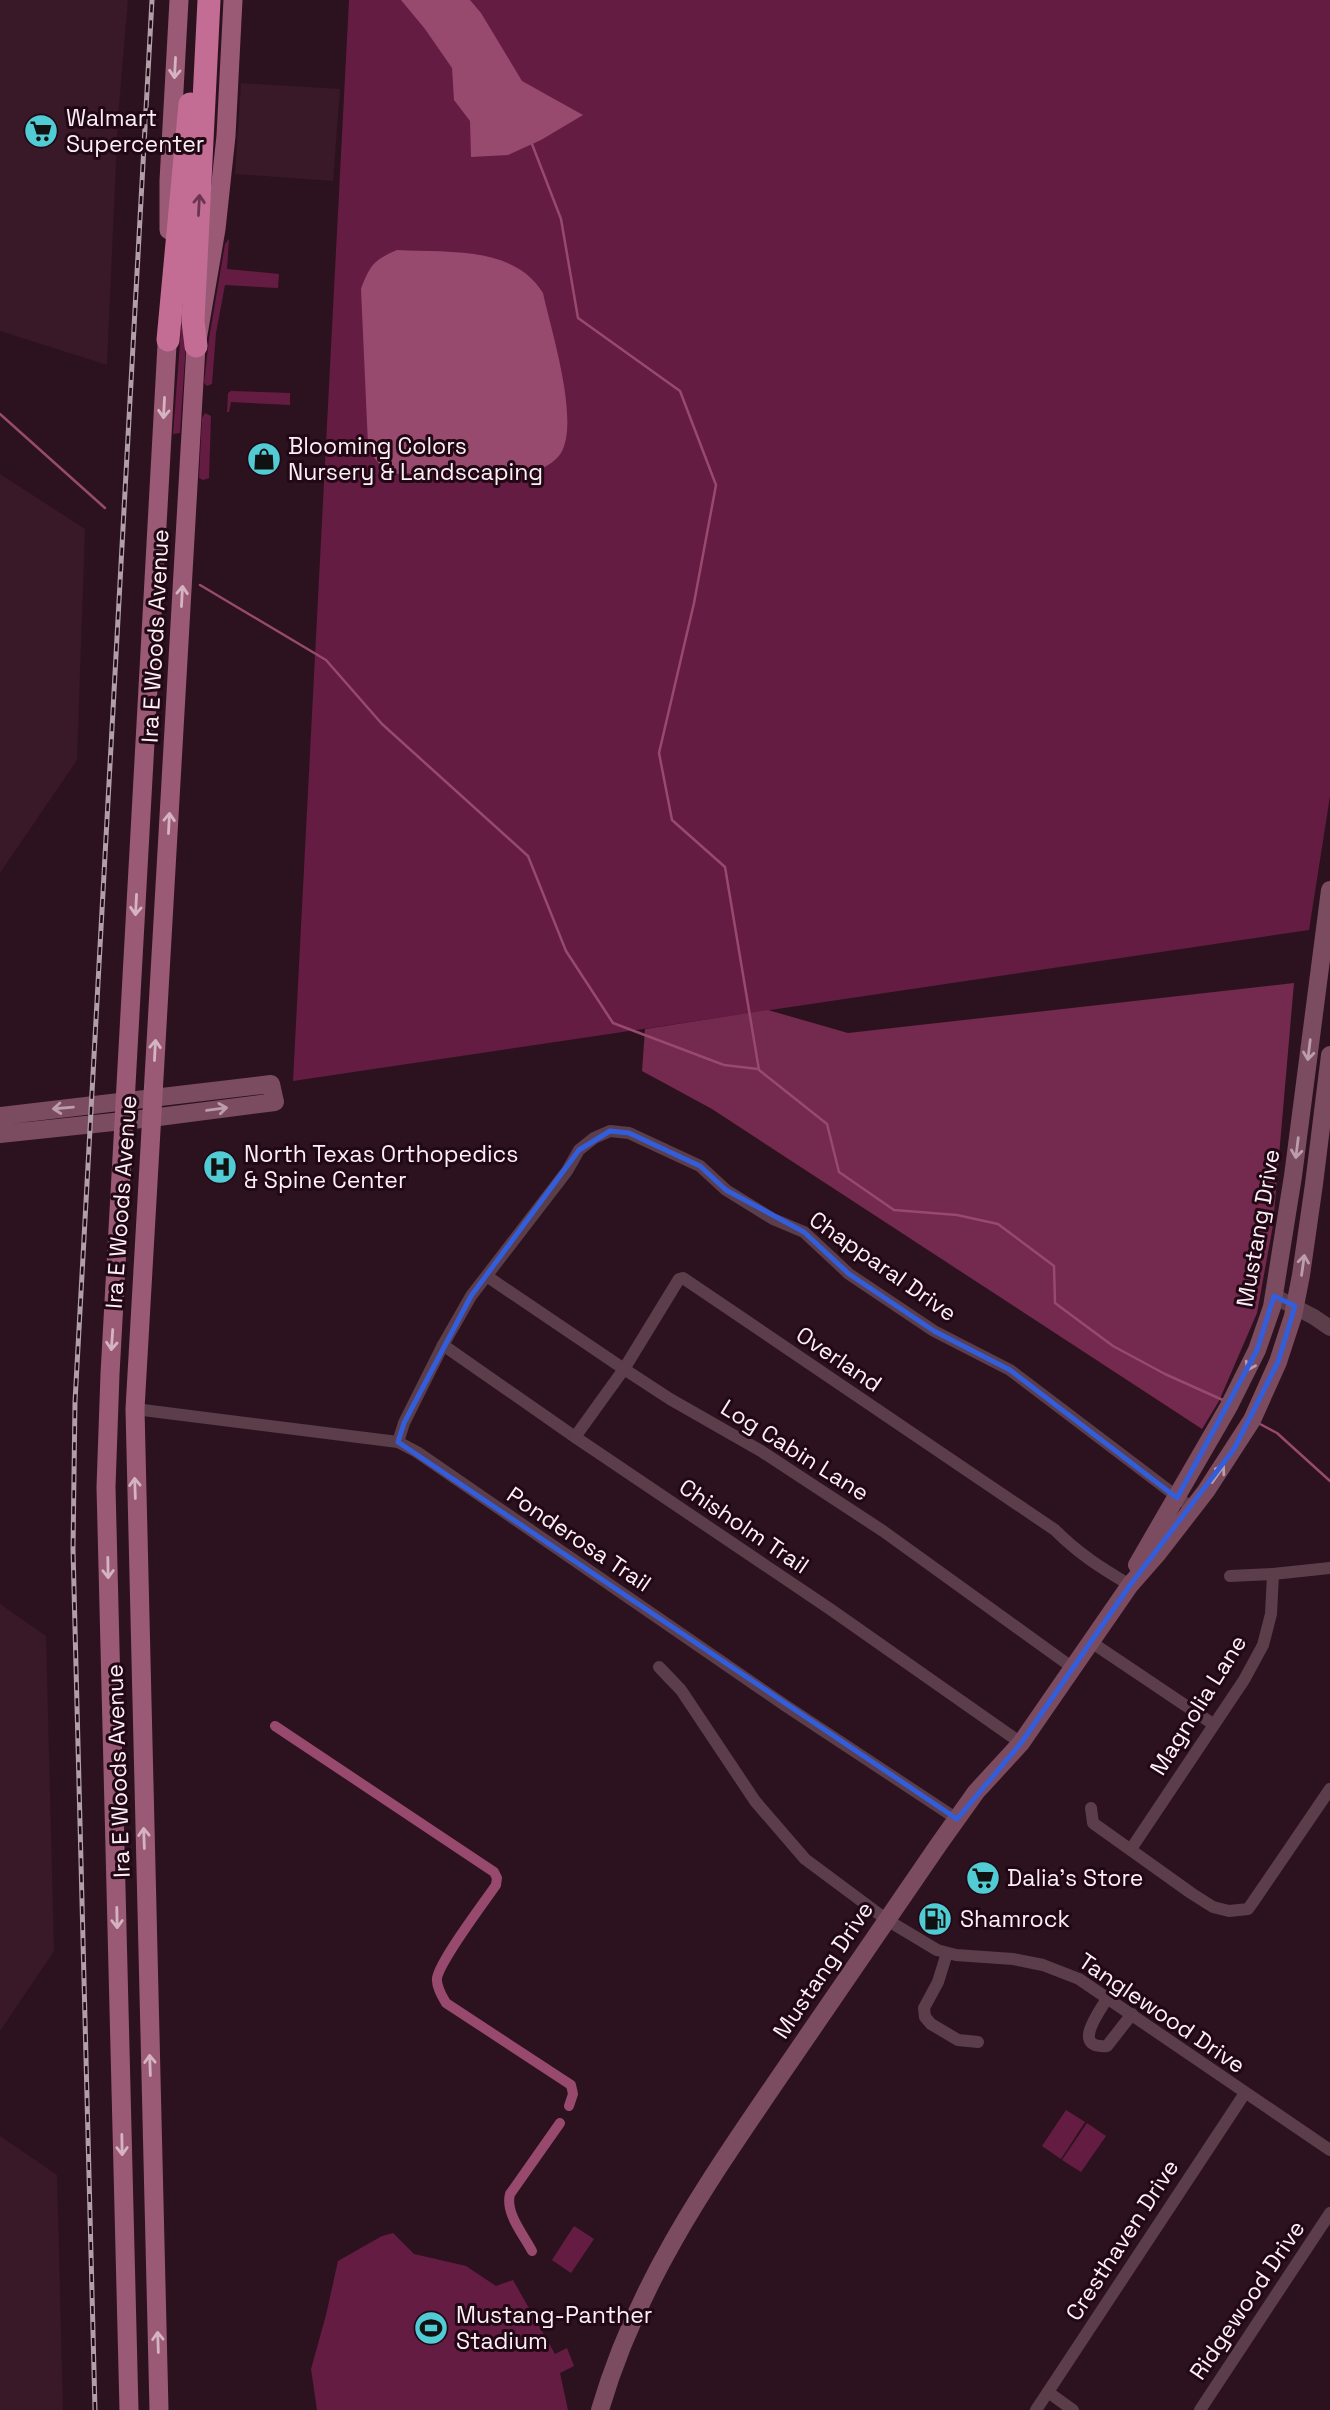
<svg xmlns="http://www.w3.org/2000/svg" width="1330" height="2410" font-family="'Space Grotesk',sans-serif">
<rect width="100%" height="100%" fill="#2c121e"/>
<g fill="#391828">
<path d="M0,0H128L118,118L107,365L0,331Z"/>
<path d="M241,83L340,89L333,181L235,174Z"/>
<path d="M0,474L85,529L77,760L0,873Z"/>
<path d="M0,1604L46,1636L54,1951L0,2031Z"/>
<path d="M0,2136L57,2175L63,2410H0Z"/>
</g>
<g fill="#651c42">
<path d="M349,0H1330V796L1309,930L293,1081Z"/>
<path d="M229,239L227,269L279,274L278,288L225,285L216,333L212,384L207,386L204,383L209,339L225,244Z"/>
<path d="M187,251L190,282L180,433L173,434Z"/>
<path d="M231,391L290,393V405L231,402L229,412H227L228,393Z"/>
<path d="M205,413L211,416L209,478L203,480L199,478L202,418Z"/>
<path d="M1066,2110L1085,2122L1061,2159L1042,2146Z"/>
<path d="M1087,2123L1106,2136L1081,2172L1062,2160Z"/>
<path d="M574,2226L594,2239L571,2273L552,2260Z"/>
<path d="M393,2233L414,2254L466,2266L496,2286L513,2280L555,2354L567,2348L574,2366L560,2373L568,2410H317L311,2369L326,2315L338,2261L382,2236Z"/>
</g>
<path fill="#74294f" d="M1294,983L1273,1225L1257,1313L1219,1401L1202,1429L712,1109L642,1071L645,1029L768,1010L848,1033Z"/>
<g fill="#98496e">
<path d="M401,0H470L481,13L522,81L583,115L541,140L508,155L471,157L470,121L454,100L452,68L425,29Z"/>
<path d="M397,250C446,253 514,245 543,293C551,330 580,421 561,453C556,461 548,465 540,470L395,474C380,467 374,460 368,445L361,289C370,265 374,260 397,250Z"/>
</g>
<g fill="none" stroke-linecap="round" stroke-linejoin="round">
<g stroke="#98496e" stroke-width="2.5">
<path d="M532,144L561,219L578,318L680,391L716,485L694,603L659,753L672,820L725,867L759,1070L827,1124L839,1172L894,1210L957,1215L998,1224L1054,1266L1055,1303L1113,1346L1165,1374L1225,1401"/>
<path d="M0,414L105,508"/>
<path d="M200,585L326,660L382,724L528,856L566,951L613,1023L724,1065L758,1069"/>
<path d="M1260,1424L1277,1433L1330,1481"/>
</g>
<g stroke="#98496e" stroke-width="10">
<path d="M275,1726L494,1872L497,1878L496,1885C483,1904 441,1959 437,1978C436,1986 442,1996 446,2003L571,2085L573,2094L569,2106"/>
<path d="M532,2251C523,2234 505,2213 510,2194L560,2123"/>
</g>
<g stroke="#5c3d4a" stroke-width="12">
<path d="M488,1277L624,1369L670,1399L761,1451L883,1531L1073,1668"/>
<path d="M443,1345L575,1437L830,1609L1021,1743"/>
<path d="M135,1409L398,1442L417,1452L786,1706L957,1819"/>
<path d="M575,1437L624,1369L679,1279L683,1278L1055,1530C1079,1554 1101,1568 1130,1585"/>
<path d="M398,1442L404,1423L443,1345L471,1296L567,1171L579,1150L594,1138L610,1131L629,1133L700,1166L726,1190L773,1219L804,1232L849,1274L934,1331L1010,1370L1192,1508"/>
<path d="M1230,1576L1273,1574L1330,1568"/>
<path d="M1091,1642L1213,1724"/>
<path d="M659,1667L681,1690L755,1801L805,1859L887,1920L937,1950L956,1955L1013,1959L1043,1965L1079,1979L1330,2150"/>
<path d="M1091,1808L1093,1823L1191,1893L1213,1907L1229,1911L1248,1909L1253,1902L1330,1789"/>
<path d="M1131,1849L1244,1680L1263,1645L1271,1614L1273,1574"/>
<path d="M947,1953L938,1982L924,2008L925,2017L931,2024L958,2040L978,2042"/>
<path d="M1108,1997C1100,2011 1070,2049 1107,2046L1132,2014"/>
<path d="M1048,2392L1073,2410"/>
<path d="M1036,2410L1245,2093"/>
<path d="M1200,2410L1330,2213"/>
</g>
<path stroke="#5c3d4a" stroke-width="16" d="M1274,1296L1314,1317L1330,1328"/>
<g stroke="#7b4b60" stroke-width="18">
<path d="M0,1116L271,1084L275,1102L151,1118L0,1134"/>
<path d="M1137,1565L1229,1406L1257,1350L1272,1307L1293,1176L1330,890"/>
<path d="M600,2410C637,2283 707,2183 780,2076C833,1999 886,1921 939,1844L976,1792L1021,1743L1130,1585L1158,1553L1206,1491L1252,1420L1278,1362L1293,1316L1301,1275L1314,1184L1330,1055"/>
</g>
<g stroke="#9a5a76" stroke-width="19">
<path d="M169,230V181L179,0"/>
<path d="M129,2410L106,1487L110,1374L168,327"/>
<path d="M159,2410L135,1409L196,346L216,229L226,136L233,0"/>
</g>
<g stroke="#c36d94" stroke-width="23">
<path d="M168,340L190,104"/>
<path d="M196,346L193,321L209,0"/>
</g>
<g stroke="#b09fa6" stroke-width="5">
<path id="rail" d="M95,2410L73,1549L75,1402L152,0"/>
</g>
<use href="#rail" stroke="#220815" stroke-width="2.5" stroke-dasharray="8" stroke-linecap="butt"/>
</g>
<defs><path id="oneway-shaft" d="M-6 0H5M1.5-3L5.5 0L1.5 3" fill="none" stroke-width="1.6" stroke-linecap="round" stroke-linejoin="round" transform="scale(1.75)"/></defs>
<g stroke="#d5b4c2">
<use href="#oneway-shaft" transform="translate(175 68) rotate(93)"/>
<use href="#oneway-shaft" transform="translate(164 408) rotate(93)"/>
<use href="#oneway-shaft" transform="translate(182 596) rotate(-87)"/>
<use href="#oneway-shaft" transform="translate(169 823) rotate(-87)"/>
<use href="#oneway-shaft" transform="translate(136 905) rotate(93)"/>
<use href="#oneway-shaft" transform="translate(155 1050) rotate(-87)"/>
<use href="#oneway-shaft" transform="translate(112 1340) rotate(94)"/>
<use href="#oneway-shaft" transform="translate(135 1488) rotate(-92)"/>
<use href="#oneway-shaft" transform="translate(108 1568) rotate(89)"/>
<use href="#oneway-shaft" transform="translate(144 1838) rotate(-92)"/>
<use href="#oneway-shaft" transform="translate(117 1918) rotate(89)"/>
<use href="#oneway-shaft" transform="translate(150 2065) rotate(-92)"/>
<use href="#oneway-shaft" transform="translate(122 2145) rotate(89)"/>
<use href="#oneway-shaft" transform="translate(158 2342) rotate(-92)"/>
</g>
<use stroke="#6a354e" href="#oneway-shaft" transform="translate(199 205) rotate(-87)"/>
<g stroke="#bc9eaa">
<use href="#oneway-shaft" transform="translate(1309 1050) rotate(97)"/>
<use href="#oneway-shaft" transform="translate(63 1108) rotate(175)"/>
<use href="#oneway-shaft" transform="translate(217 1109) rotate(-8)"/>
<use href="#oneway-shaft" transform="translate(1297 1148) rotate(97)"/>
<use href="#oneway-shaft" transform="translate(1303 1265) rotate(-82)"/>
<use href="#oneway-shaft" transform="translate(1252 1361) rotate(116)"/>
<use href="#oneway-shaft" transform="translate(1218 1474) rotate(-55)"/>
</g>
<path fill="none" stroke="#335edb" stroke-width="5" stroke-linejoin="round" d="M610,1131L629,1133L700,1166L726,1190L804,1232L849,1274L934,1331L1010,1370L1177,1498L1257,1350L1274,1296L1295,1306L1278,1362L1234,1449L1130,1585L1021,1743L957,1819L398,1442L404,1423L471,1296L579,1150Z"/>
<defs>
<g id="supermarket-disc" transform="scale(1.75)"><circle r="9.5" fill="#51ccd4" stroke="#220815"/><path d="M-6-5.5h2.5l.6 2H6L4.5 2H-2.5L-4.4-4H-6ZM-1.5 3.2a1.3 1.3 0 1 0 .1 0ZM3 3.2a1.3 1.3 0 1 0 .1 0Z" fill="#111"/></g>
<g id="shop-disc" transform="scale(1.75)"><circle r="9.5" fill="#51ccd4" stroke="#220815"/><path d="M-5-2.5h2.3a2.7 3.5 0 0 1 5.4 0H5L5.5 6h-11ZM-1.5-2.5h3a1.5 2.3 0 0 0-3 0Z" fill="#111"/></g>
<g id="hospital-disc" transform="scale(1.75)"><circle r="9.5" fill="#51ccd4" stroke="#220815"/><path d="M-5-5h3v3.5h4V-5h3V5h-3V1.5h-4V5h-3Z" fill="#111"/></g>
<g id="fuel-disc" transform="scale(1.75)"><circle r="9.5" fill="#51ccd4" stroke="#220815"/><path d="M-5.5-6h7V0h2V4h1.3V-2.5L3-4.5l.8-.8L6-3V5H2.5V1h-1V6h-7ZM-4.2-4.7v3.2H.2V-4.7Z" fill="#111"/></g>
<g id="stadium-disc" transform="scale(1.75)"><circle r="9.5" fill="#51ccd4" stroke="#220815"/><path d="M0-5a6.5 5 0 1 0 0 10a6.5 5 0 1 0 0-10ZM-3.5-1.8h7v3.6h-7Z" fill="#111"/></g>
</defs>
<g fill-rule="evenodd">
<use href="#supermarket-disc" x="41" y="131"/>
<use href="#shop-disc" x="264" y="459"/>
<use href="#hospital-disc" x="220" y="1167"/>
<use href="#supermarket-disc" x="983" y="1878"/>
<use href="#fuel-disc" x="935" y="1919"/>
<use href="#stadium-disc" x="431" y="2328"/>
</g>
<g text-anchor="middle" stroke-width="6" stroke-linejoin="round" paint-order="stroke">
<g font-size="23" fill="#fcf0f5" stroke="#220815" text-anchor="start">
<text x="66" y="126">Walmart<tspan x="66" dy="26">Supercenter</tspan></text>
<text x="288" y="454">Blooming Colors<tspan x="288" dy="26">Nursery &amp; Landscaping</tspan></text>
<text x="244" y="1162">North Texas Orthopedics<tspan x="244" dy="26">&amp; Spine Center</tspan></text>
<text x="1007" y="1886">Dalia's Store</text>
<text x="960" y="1927">Shamrock</text>
<text x="456" y="2323">Mustang-Panther<tspan x="456" dy="26">Stadium</tspan></text>
</g>
<g font-size="23" fill="#fcf0f5" stroke="#220815">
<text transform="translate(155 636) rotate(-87)" y="8">Ira E Woods Avenue</text>
<text transform="translate(121 1202) rotate(-86)" y="8">Ira E Woods Avenue</text>
<text transform="translate(1258 1228) rotate(-80)" y="8">Mustang Drive</text>
<text transform="translate(883 1266) rotate(35)" y="8">Chapparal Drive</text>
<text transform="translate(839 1359) rotate(34)" y="8">Overland</text>
<text transform="translate(795 1450) rotate(32)" y="8">Log Cabin Lane</text>
<text transform="translate(744 1526) rotate(34)" y="8">Chisholm Trail</text>
<text transform="translate(579 1539) rotate(34)" y="8">Ponderosa Trail</text>
<text transform="translate(1198 1705) rotate(-58)" y="8">Magnolia Lane</text>
<text transform="translate(118 1771) rotate(-92)" y="8">Ira E Woods Avenue</text>
<text transform="translate(823 1970) rotate(-56)" y="8">Mustang Drive</text>
<text transform="translate(1162 2013) rotate(34)" y="8">Tanglewood Drive</text>
<text transform="translate(1122 2240) rotate(-57)" y="8">Cresthaven Drive</text>
<text transform="translate(1247 2300) rotate(-56)" y="8">Ridgewood Drive</text>
</g>
</g>
</svg>
